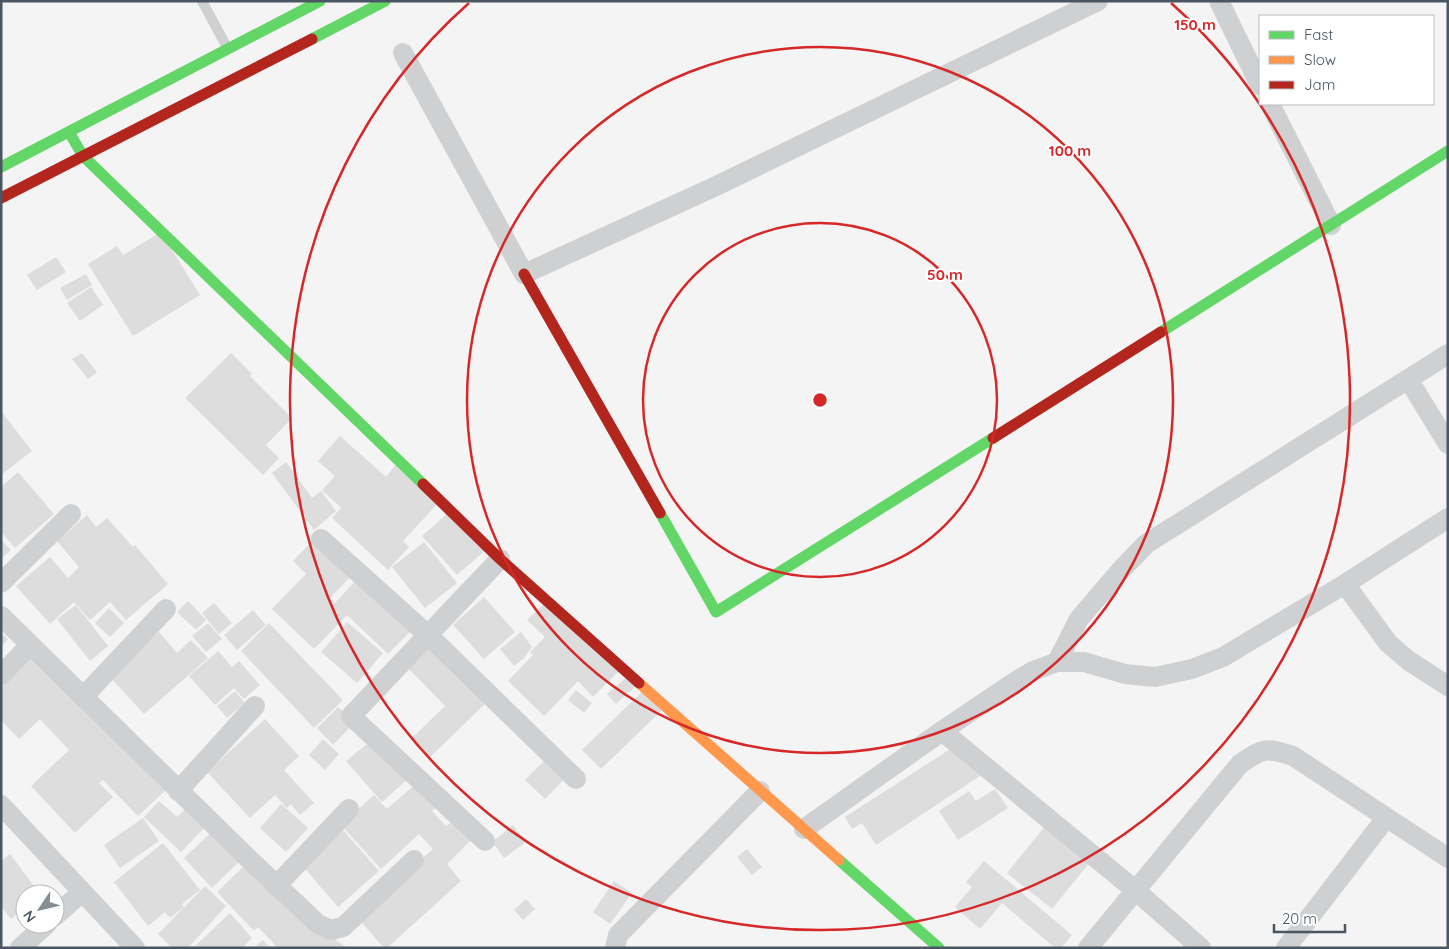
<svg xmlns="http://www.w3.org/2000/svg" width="1449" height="949" font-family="Quicksand,sans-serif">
<rect width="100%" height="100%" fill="#f4f4f4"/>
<g fill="#ddddde">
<path d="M161,232L200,295L133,336L88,264L117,246L123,255Z"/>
<path d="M56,257L66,272L37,290L27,275Z"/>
<path d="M86,274L92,285L67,300L60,288Z"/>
<path d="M91,287L103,305L80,321L67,303Z"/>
<path d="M82,353L97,372L88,379L72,359Z"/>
<path d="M231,353L252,374L250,376L292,418L266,445L279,458L263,475L185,398Z"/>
<path d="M1,411L32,451L1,475Z"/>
<path d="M340,436L386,477L397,463L438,503L403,541L409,547L388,570L332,518L341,508L322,490L335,476L318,461Z"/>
<path d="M286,462L312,498L321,491L336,511L314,530L272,473Z"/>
<path d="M18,472L54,514L15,548L1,532V487Z"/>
<path d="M449,512L487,549L457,575L422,536Z"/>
<path d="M87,515L96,527L107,518L133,547L135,545L168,584L126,620L110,602L90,620L74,602L50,624L16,586L50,557L68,578L79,567L57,541Z"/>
<path d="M316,537L354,573L330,598L335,603L359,577L413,629L388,654L347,615L314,649L272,609L306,574L293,561Z"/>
<path d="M1,540L11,550L1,559Z"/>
<path d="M424,542L457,583L425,608L392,567Z"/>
<path d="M484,597L515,632L484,659L453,625Z"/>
<path d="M188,601L206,620L196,630L177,612Z"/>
<path d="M214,603L232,623L219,634L202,613Z"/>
<path d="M544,604L619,671L593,697L578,681L544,716L508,681L533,655L530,652L545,637L527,620Z"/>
<path d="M76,605L108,646L90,661L57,619Z"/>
<path d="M109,608L124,623L110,637L95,623Z"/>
<path d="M253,610L266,625L237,650L224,635Z"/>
<path d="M347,622L383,653L357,683L321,652Z"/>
<path d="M208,623L222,639L206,652L192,636Z"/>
<path d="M269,623L343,700L314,728L241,651Z"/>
<path d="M159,632L177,653L191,640L208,658L144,714L110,677Z"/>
<path d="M521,632L532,647L524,658L514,666L500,649Z"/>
<path d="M1,633L8,639L1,647Z"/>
<path d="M428,640L489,700L430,757L412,738L445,706L404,664Z"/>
<path d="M218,651L232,667L239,661L260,685L244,699L234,688L215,705L189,676Z"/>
<path d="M34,655L170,786L138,816L103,780L99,783L113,797L75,833L31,786L69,750L40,719L19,739L1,720V687Z"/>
<path d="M628,676L636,686L616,704L607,694Z"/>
<path d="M576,690L592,703L584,713L568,700Z"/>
<path d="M644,690L664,708L601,769L582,750Z"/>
<path d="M235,691L245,703L227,718L217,706Z"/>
<path d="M338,707L355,722L333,745L317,728Z"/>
<path d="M265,719L299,756L284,770L314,803L300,815L291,804L287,808L275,795L250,818L207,772Z"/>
<path d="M323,739L339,754L325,770L309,755Z"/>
<path d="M372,740L410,777L382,802L346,761Z"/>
<path d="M955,746L983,774L876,845L862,823L852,829L845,817Z"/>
<path d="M549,756L568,775L545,799L525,780Z"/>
<path d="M418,782L453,814L447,820L436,808L432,811L446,826L457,818L476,835L447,864L461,881L387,948H384L357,917L433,849L419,834L381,869L341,825L374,795L387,809Z"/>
<path d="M995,789L1008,808L958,840L939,811L969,791L976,801Z"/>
<path d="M159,801L177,817L190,804L209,823L181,852L144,817Z"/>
<path d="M281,804L308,828L286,852L260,828Z"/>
<path d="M143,818L159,841L120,868L104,845Z"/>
<path d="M513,825L526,842L504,858L492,842Z"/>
<path d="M1046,825L1090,862L1052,909L1007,873Z"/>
<path d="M215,829L244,857L212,888L184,858Z"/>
<path d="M342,829L379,871L338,907L301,864Z"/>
<path d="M163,843L200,890L182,904L184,907L170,918L165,912L148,926L114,882Z"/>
<path d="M747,849L762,867L752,875L737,857Z"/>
<path d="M10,854L40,894H25V908L11,919L1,906V861Z"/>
<path d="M984,861L1072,935L1061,948H1055L1002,903L980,929L955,907L972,887L966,882Z"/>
<path d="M247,863L315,924L347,948H278L258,927L254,931L217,892Z"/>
<path d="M614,881L632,893L610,924L593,912Z"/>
<path d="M205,886L226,906L188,948H172L158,934Z"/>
<path d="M526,899L535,909L523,920L514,910Z"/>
<path d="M230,913L252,938L242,948H193Z"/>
<path d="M263,940L270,948H253Z"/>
</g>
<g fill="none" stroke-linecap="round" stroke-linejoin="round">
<path stroke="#ced0d2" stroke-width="10" d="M202,1L228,49"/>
<g stroke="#ced0d2" stroke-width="20">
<path d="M1219,1L1260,85"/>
<path d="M403,53L524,274L714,187L1098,1"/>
<path d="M1270,104L1331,225"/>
<path d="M1408,379L1448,444"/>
<path d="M321,539L428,635L576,779"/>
<path d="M1,583L71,514"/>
<path d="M1345,584L1388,643L1409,661L1448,686"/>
<path d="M1,616L252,862L318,924L331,930L343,927L414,860"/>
<path d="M1057,662L1079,619L1120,571L1146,544L1448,354"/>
<path d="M1,675L30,645"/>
<path d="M83,697L166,609"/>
<path d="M942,731L1135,890L1201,948"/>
<path d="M178,791L255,706"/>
<path d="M1,805L135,948"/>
<path d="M804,829L942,731L1013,683L1033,671L1057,662H1084L1125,674L1155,677L1192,669L1223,657L1345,584L1448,518"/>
<path d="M485,841L351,716L500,559"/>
<path d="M276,886L349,809"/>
<path d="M55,916L82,892"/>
<path d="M20,948L47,924"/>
<path d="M615,948L618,935L760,791"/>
<path d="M1088,948L1240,764C1263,748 1266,747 1293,756L1448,858"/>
<path d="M1286,948L1386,818"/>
</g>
<g stroke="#63d668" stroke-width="11">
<path d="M312,39L385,1"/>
<path d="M69,132L83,156L423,484"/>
<path d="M1,167L320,1"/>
<path d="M1161,332L1448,151"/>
<path d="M660,513L716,612L993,438"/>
<path d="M839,860L939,948"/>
</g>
<path stroke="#ff974d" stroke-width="11" d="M639,683L839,860"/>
<g stroke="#b3261e" stroke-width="11">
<path d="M1,198L312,39"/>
<path d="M524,274L660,513"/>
<path d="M993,438L1161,332"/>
<path d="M423,484L500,559L639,683"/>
</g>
</g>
<g fill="none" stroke="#d62828" stroke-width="2.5">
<circle cx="820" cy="400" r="177"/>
<circle cx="820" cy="400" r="353"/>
<path d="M1171 3A530 530 0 1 1 469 3"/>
</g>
<circle cx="820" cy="400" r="8" fill="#d62828" stroke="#fff" stroke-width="2.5"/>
<g font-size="15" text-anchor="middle" font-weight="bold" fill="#d62828" stroke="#fff" stroke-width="4" stroke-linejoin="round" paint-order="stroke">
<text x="1195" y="30">150 m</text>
<text x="1070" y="156">100 m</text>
<text x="945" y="280">50 m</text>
</g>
<rect width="1449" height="949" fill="none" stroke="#4a5661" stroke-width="5"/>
<rect x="1259" y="15" width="175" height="90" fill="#ffffff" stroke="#b7bbc0"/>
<rect x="1269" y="31" width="25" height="8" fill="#63d668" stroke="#b7bbc0"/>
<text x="1304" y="40" font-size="15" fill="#4a5661">Fast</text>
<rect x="1269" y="56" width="25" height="8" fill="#ff974d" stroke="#b7bbc0"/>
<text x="1304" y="65" font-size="15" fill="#4a5661">Slow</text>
<rect x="1269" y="81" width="25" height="8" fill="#b3261e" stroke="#b7bbc0"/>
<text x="1304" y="90" font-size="15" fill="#4a5661">Jam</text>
<g transform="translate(40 909) rotate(235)"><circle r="24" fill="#ffffff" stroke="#b7bbc0"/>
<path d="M0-4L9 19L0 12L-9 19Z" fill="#868d94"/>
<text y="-8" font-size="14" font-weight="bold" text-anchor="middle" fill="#4a5661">N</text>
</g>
<path d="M1274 924v8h71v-8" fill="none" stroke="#4a5661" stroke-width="2.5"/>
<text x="1282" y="924" font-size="15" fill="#4a5661" stroke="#ffffff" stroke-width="4" paint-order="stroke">20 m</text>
</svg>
